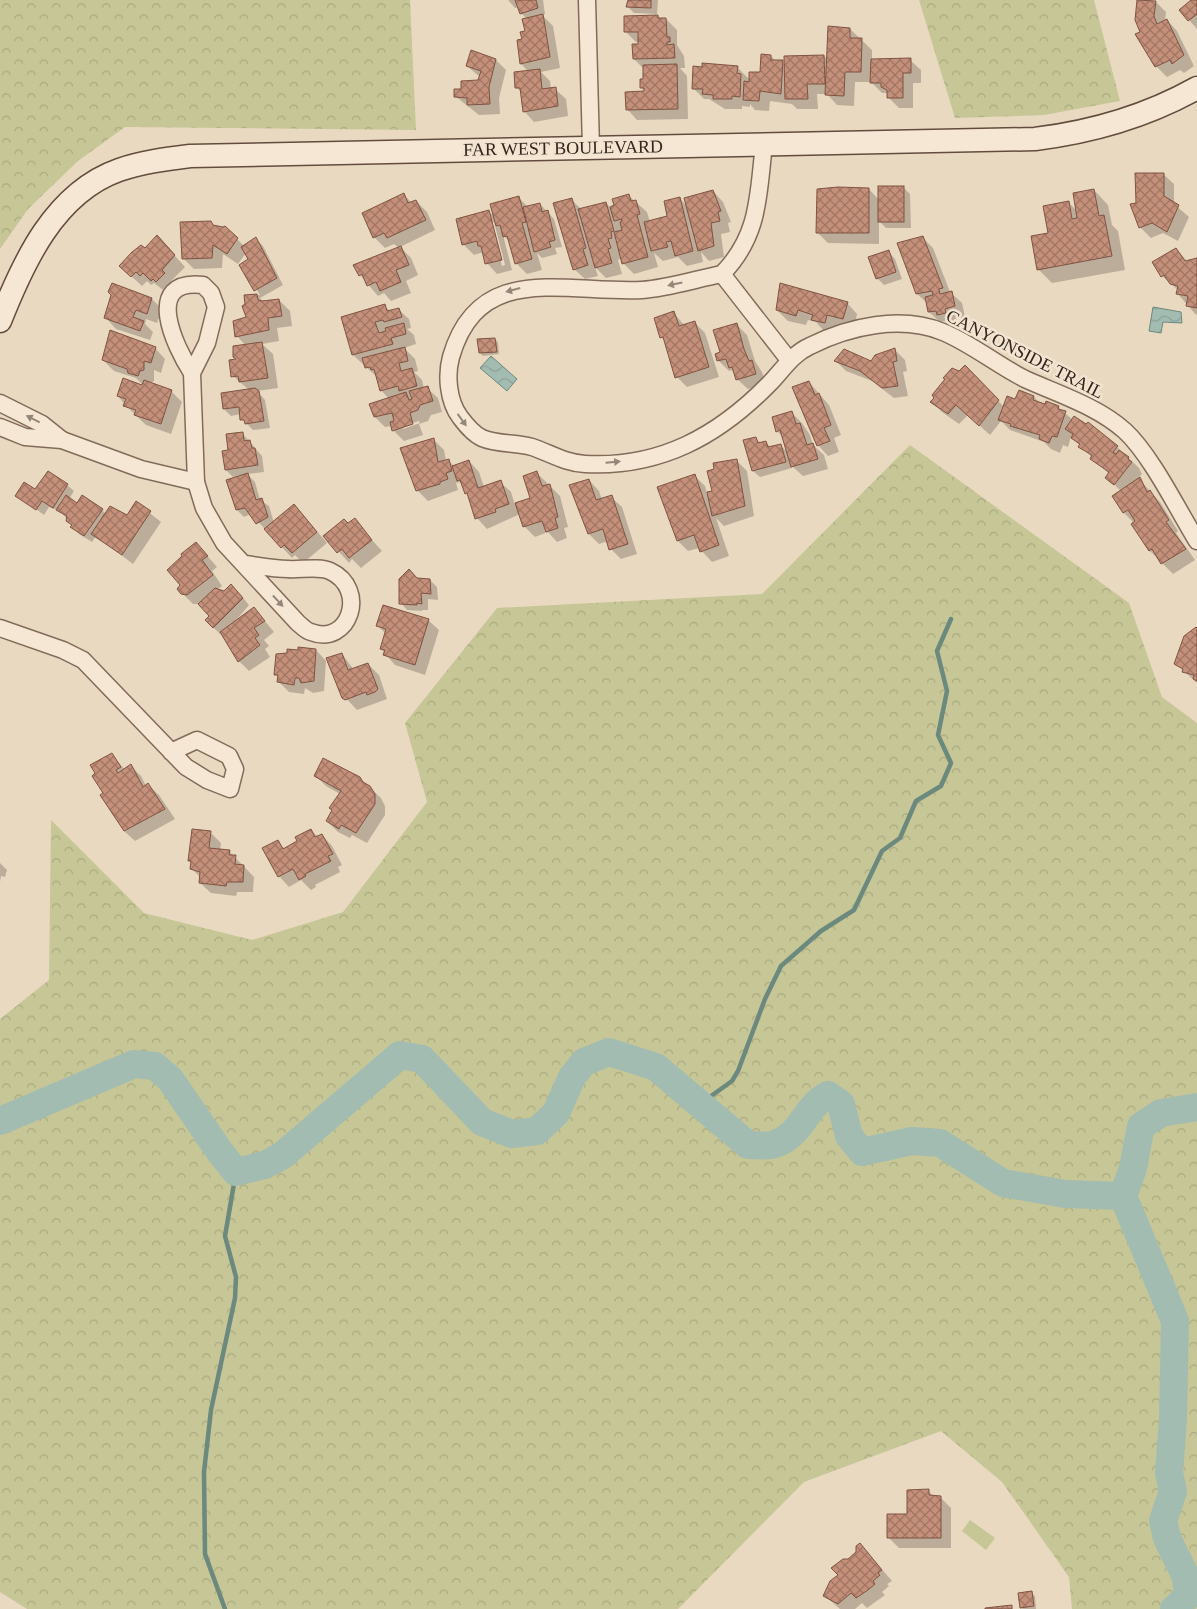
<svg xmlns="http://www.w3.org/2000/svg" width="1197" height="1609" font-family="'Times New Roman',serif">
<defs>
<pattern id="forest-crowns" width="20" height="18" patternUnits="userSpaceOnUse" patternTransform="scale(1.25)"><rect width="20" height="18" fill="#c6c696"/><path d="M2 6a3 3 0 1 1 6 0M12 15a3 3 0 1 1 6 0" fill="none" stroke="#abaa81"/></pattern>
<pattern id="water-waves" width="16" height="10" patternUnits="userSpaceOnUse" patternTransform="scale(1.25)"><rect width="16" height="10" fill="#a3bcb2"/><path d="M0 5q4-4 8 0t8 0" fill="none" stroke="#8da199"/></pattern>
<pattern id="building-cross-hatch" width="8" height="8" patternUnits="userSpaceOnUse" patternTransform="scale(1.25)"><rect width="8" height="8" fill="#c5907a"/><path d="M0 0l8 8M0 8l8-8" fill="none" stroke="#a17563"/></pattern>
</defs>
<rect width="100%" height="100%" fill="#ead9c1"/>
<g fill="url(#forest-crowns)">
<path d="M0,0H410L416,130L125,127L78,161L28,209L0,249Z"/>
<path d="M919,0H1094L1120,101L1044,115L955,118Z"/>
<path d="M910,445L1129,603L1162,697L1197,723V1609H1072L1069,1577L1002,1482L941,1431L804,1482L678,1609H27L0,1592V1019L49,980L51,820L144,913L252,940L343,912L427,802L405,723L497,608L762,594Z"/>
</g>
<path fill="#c6c696" d="M970,1520L995,1538L986,1550L962,1531Z"/>
<g fill="url(#water-waves)" stroke="#6c897e">
<path d="M1153,307L1181,312L1182,323L1163,322L1161,333L1149,331Z"/>
<path d="M491,356L517,379L507,391L480,368Z"/>
</g>
<g fill="#0003" fill-rule="evenodd">
<path d="M508,0H543L545,14L542,15L553,26L560,68L541,72L550,81L551,89H555L566,99L568,116L534,122L524,111L522,93L517,88L529,72L521,64L527,19L521,13L519,7L515,8Z"/>
<path d="M629,0H658L657,14L634,13L627,6Z"/>
<path d="M1193,0H1197V29L1189,20Z"/>
<path d="M1156,2L1166,12L1165,21L1167,20L1177,31L1194,66L1184,73L1180,70L1167,77L1156,66L1141,32Z"/>
<path d="M658,16L661,19H666L677,30V45L684,56L685,68H680L687,76L688,119L637,120L627,109L646,93L641,87L644,80V69L634,59L639,42H636L626,32Z"/>
<path d="M850,29L872,50V60H910L921,70V83H913V108H899L889,98V93H882L871,82H855L854,106L837,105L827,94H817L818,109H797L792,104L770,101L769,111L755,110L750,104V107L742,106V109H725L709,99H704L693,88L737,67L750,80L761,73L771,56L776,61L782,62L786,65L824,56L828,60Z"/>
<path d="M496,60L506,70L499,98L500,114L479,115L455,96L479,81L480,77L467,66Z"/>
<path d="M1163,174L1174,184V204L1189,217L1178,241L1163,233L1151,238L1140,227L1137,204Z"/>
<path d="M903,187L910,194L911,228H886L879,221V244L828,243L818,233L869,189L879,200Z"/>
<path d="M1094,190L1108,205L1112,225L1118,231L1125,270L1052,283L1038,269L1069,203L1077,211Z"/>
<path d="M713,191L723,202L731,222L728,223L730,232L721,234L724,257L709,261L701,252L703,262L687,266L678,257L663,261L654,253L658,267L634,274L623,263L622,258L618,260L622,274L606,278L595,267L598,276L585,279L574,269L571,199L582,210L606,203L611,208L629,196L647,212L650,222L669,217L679,198L687,206Z"/>
<path d="M404,195L412,203L416,201L427,212L435,230L400,247L411,258L418,275L406,281L411,293L391,301L384,293L378,296L360,275L399,248L394,244L385,248L374,237Z"/>
<path d="M519,198L528,207L540,204L554,219L562,247L555,248L557,254L542,258L537,253L542,270L527,274L516,263L510,242L503,235L512,270L497,274L487,263L484,252L474,255L463,244L489,212L495,217ZM491,222H494L505,265L502,266Z"/>
<path d="M210,222L215,227H225L244,246L256,239L263,246L283,285L260,298L264,302L279,300L290,311L292,326L277,328L279,341L262,344L273,354L278,388L257,391L265,400L270,428L253,430L242,419L241,414L231,416L224,409L249,390L233,376L238,360L246,346L237,336L247,318L245,296L260,295L241,265L250,260L246,253L238,264L223,254L222,268L194,269L183,258Z"/>
<path d="M923,238L933,248L950,292L962,303L965,317L955,319L956,324L949,325L945,321L940,322L929,312L928,304L917,294Z"/>
<path d="M167,247L185,267L171,281L174,284L168,291L164,288L163,290L154,283L151,285L147,281L142,286L131,276L145,250Z"/>
<path d="M1176,249L1188,262L1197,259V316L1177,293L1178,290L1162,276Z"/>
<path d="M889,252L895,259L902,279L884,285L877,278Z"/>
<path d="M152,299L162,309L157,323L146,319L145,324L153,332L150,340L116,329L106,318Z"/>
<path d="M847,303L857,314L854,329L837,324L835,333L823,330L816,322L808,320L806,325L788,321L777,310Z"/>
<path d="M385,306L390,311L398,309L409,319L411,328L407,329L414,335L416,344L404,348L415,359L418,371L414,372L422,380L424,389L427,388L438,398L442,412L431,415L428,421L419,424L423,435L404,441L393,430L392,426L385,427L375,417L389,399L381,390L378,378L353,355L343,318ZM419,421L420,423L403,429V426Z"/>
<path d="M674,313L685,326L695,323L705,333L719,377L687,387L677,377L666,342L661,337Z"/>
<path d="M737,325L747,335L755,361L762,372L766,384L748,389L737,379L732,370L729,371L718,360Z"/>
<path d="M495,339L498,342L499,354L483,356L480,353Z"/>
<path d="M155,348L165,359L161,373L154,370V381L149,384L171,391L182,402L171,434L146,425L125,405L118,396L144,386L136,378L114,371L103,360Z"/>
<path d="M894,349L905,360L907,371L903,372L908,396L894,398L872,381L846,371L836,361L871,363Z"/>
<path d="M965,367L1004,407L1015,400L1034,397L1041,404L1058,407L1073,420L1117,447L1139,468L1142,474L1138,478L1160,502L1178,531L1176,533L1195,560L1173,574L1150,551L1134,523L1124,513L1121,491L1107,478L1109,474L1071,437L1068,447L1063,445L1060,453L1051,449L1044,442L1010,430L1001,421L990,435L968,415L959,424L942,412L932,402Z"/>
<path d="M809,382L829,405L841,435L834,438L839,452L828,456L818,445L810,431L793,388Z"/>
<path d="M792,413L802,423L810,435L813,445L824,455L828,469L803,476L792,466V468L760,477L753,471L755,438L761,443L766,442L771,448L780,445L788,453L784,438L777,431Z"/>
<path d="M242,433L262,456L264,472L247,474L255,482L260,500L269,506L274,523L304,516L327,543L303,563L295,555L292,558L251,514L244,517L237,510L228,481L241,475L233,477L226,470L229,451Z"/>
<path d="M433,439L444,450L446,461L448,460L454,466L469,461L479,472L484,487L500,482L511,492L515,505L532,499L537,473L560,496L568,527L564,528L567,538L557,542L548,532L535,537L524,526L520,514L487,529L477,518L469,496L460,482L456,483L458,490L428,501L417,490Z"/>
<path d="M736,460L747,471L754,516L724,526L716,518L729,556L712,562L699,548L688,551L678,541L659,487L694,475L705,486L707,493L713,492L716,470Z"/>
<path d="M589,480L599,491L602,500L611,497L622,507L637,554L621,559L611,549L608,541L599,544L589,534Z"/>
<path d="M67,485L74,491L69,499L78,504L102,510L106,514L127,517L137,503L161,522L133,564L96,536L92,542L79,534L61,512L49,507L44,515L17,495Z"/>
<path d="M354,520L382,551L361,568L352,559L349,563L325,536Z"/>
<path d="M196,543L217,567L212,571L222,586L217,590L238,592L249,605L232,625L254,608L274,632L264,640L269,646L265,649L270,657L249,671L239,661L222,633L220,634L206,620L211,616L200,604H193L182,593L181,584Z"/>
<path d="M417,579L430,580L437,587L438,600L428,599V610H422V611L407,610L401,603Z"/>
<path d="M428,620L439,630L425,675L395,665L381,649L386,634L378,626Z"/>
<path d="M1197,629V683L1176,664Z"/>
<path d="M316,650L326,661L324,691L313,693L305,688L304,694L289,692L279,682V678L275,674Z"/>
<path d="M342,654L354,670L368,664L379,675L387,699L357,710L340,692L328,659Z"/>
<path d="M112,755L125,770L131,766L141,776L146,786L148,785L159,795L175,819L135,841L124,831L105,793Z"/>
<path d="M315,775L359,778L381,798L385,806V815L367,843L352,835L350,838L338,832L327,821L340,794L326,786Z"/>
<path d="M311,830L318,837L322,835L332,846L342,865L338,867L340,872L315,885L316,887L311,890L301,880L289,887L279,876L278,842L285,849L298,842Z"/>
<path d="M210,832L221,843L220,850L229,851L254,877L253,892H237L236,896L211,893L200,883L201,878L191,868L192,863L189,860Z"/>
<path d="M0,863L7,870L5,877L1,876L0,882Z"/>
<path d="M928,1491L935,1497L941,1498L951,1508V1548H899L889,1538Z"/>
<path d="M860,1544L892,1581L887,1584L889,1586L882,1592L885,1595L867,1608L862,1603L855,1609H840L825,1596L849,1560L858,1553Z"/>
<path d="M1031,1593L1035,1596L1036,1609H1023L1021,1607Z"/>
</g>
<g fill="none" stroke-linecap="round" stroke-linejoin="round">
<g stroke="#6c897e" stroke-width="4.5">
<path d="M700,1104L732,1081L738,1071L765,999L781,966L821,931L854,910L882,851L900,838L916,801L941,786L951,763L938,735L947,691L937,651L951,619"/>
<path d="M225,1609L205,1554L204,1472L211,1410L235,1298L236,1277L225,1236L236,1172"/>
</g>
<g stroke="#a3bcb2" stroke-width="28">
<path d="M0,1121L134,1064L155,1066L170,1079L220,1152L236,1172L265,1165L283,1155L400,1055L422,1059L482,1122L512,1134L537,1131L556,1113L572,1077L584,1062L609,1052L656,1067L748,1145C755,1145 765,1146 772,1145C802,1137 804,1107 828,1095L841,1104L849,1136L862,1152L912,1141L940,1143L1003,1183L1065,1194L1123,1196L1133,1168L1141,1126L1161,1113L1197,1107"/>
<path d="M1123,1196L1175,1321L1173,1419L1169,1473L1173,1491L1163,1521L1167,1538L1186,1577L1188,1596L1174,1609"/>
</g>
</g>
<g fill="url(#building-cross-hatch)" stroke="#7f5342">
<path d="M515,0H536L538,8L520,14Z"/>
<path d="M651,0V8L626,7L628,0Z"/>
<path d="M1137,0L1156,1L1154,16L1157,24L1167,19L1184,55L1172,64L1170,60L1155,67L1135,34L1140,32L1135,20Z"/>
<path d="M1191,0H1197V14L1188,21L1179,10Z"/>
<path d="M543,14L550,57L520,64L517,40L522,39L520,32L525,31L522,19Z"/>
<path d="M658,15V18H666L667,37H670V42H667V45L674,44L675,58L633,59L632,44H638V32H624V16Z"/>
<path d="M828,26L850,28V38H862L861,72H845L844,96L825,95Z"/>
<path d="M471,50L496,59L489,87L490,104L467,105V98L454,97V89H461V81L478,80L481,71L466,66Z"/>
<path d="M761,54L771,55V60H783L781,94L760,91L759,101L743,100L744,81L749,82V72H760Z"/>
<path d="M824,55L825,84H807L808,99H785L784,56Z"/>
<path d="M911,58V73H903V98H887V90L881,87V83H870L871,59Z"/>
<path d="M702,63L738,66L737,73L741,74L740,97L732,96V99H713V95L702,94L703,89H692L693,66L702,67Z"/>
<path d="M677,64L678,109L626,110L625,92L644,91V88H640V79H643V65Z"/>
<path d="M540,69L542,89L556,87L558,106L523,112L520,88H515L514,72Z"/>
<path d="M1135,173H1164V196L1179,205L1167,232L1152,223L1139,228L1130,204L1136,203Z"/>
<rect x="878" y="186" width="26" height="36"/>
<path d="M838,187L869,188V233H816L817,189Z"/>
<path d="M1094,189L1099,216L1104,215L1112,256L1037,270L1031,236L1048,233L1043,206L1069,201L1072,219L1077,218L1073,193Z"/>
<path d="M713,190L721,211L718,212L720,221L711,223L714,246L698,251L684,198Z"/>
<path d="M404,193L408,203L416,200L426,220L387,238L384,233L373,238L362,213Z"/>
<path d="M629,194L631,201L636,200L640,214L637,215L648,257L622,264L614,232L622,230L620,222L622,221V219L614,221L610,207L614,205L612,199Z"/>
<path d="M519,196L526,222L522,223L532,259L515,264L507,236L503,237L500,225L496,226L490,204Z"/>
<path d="M680,197L693,251L675,256L671,241L666,242L668,247L651,251L644,222L667,216L664,201Z"/>
<path d="M572,198L586,248L583,249L588,265L573,270L553,203Z"/>
<path d="M606,202L614,231L611,232L612,238L608,239L611,248L608,249L612,263L595,268L578,209Z"/>
<path d="M540,203L542,212L548,210L555,240L549,242L551,247L534,252L523,207Z"/>
<path d="M489,210L502,260L485,264L481,246H478L477,241L462,245L456,219Z"/>
<path d="M211,221L213,225L223,227L225,226L238,238L227,254L213,245L212,258L182,259L180,222Z"/>
<path d="M157,235L175,255L162,270L165,273L156,282L153,279L151,281L143,273L140,276L136,272L131,277L119,266L132,252L141,245L145,248Z"/>
<path d="M923,236L943,288L939,289L940,294L952,291L955,306L945,309L946,313L937,315L936,311L928,312L925,297L933,295L932,291L916,294L897,243Z"/>
<path d="M256,237L277,278L254,291L239,265L248,259L241,247Z"/>
<path d="M401,246L409,265L396,270L401,282L380,291L376,282L367,286L362,274L359,276L353,265Z"/>
<path d="M1176,248L1185,261L1197,258V308L1186,306L1188,296L1176,294L1178,286L1170,284L1164,275L1161,277L1152,262Z"/>
<path d="M889,250L896,272L876,279L868,257Z"/>
<path d="M112,283L152,298L147,314L136,310L133,317L144,321L140,331L104,318L111,295L108,292Z"/>
<path d="M780,283L848,302L843,319L827,315L825,323L811,320L813,315L798,310L796,316L776,310Z"/>
<path d="M257,294L258,300L262,301L279,299L282,316L268,318L269,330L235,337L233,321L246,317L242,306L245,304L244,295Z"/>
<path d="M385,304L387,311L399,308L402,317L384,322L383,320L375,322L379,333L386,331L385,328L404,323L406,334L391,338L393,344L352,355L341,317Z"/>
<path d="M674,311L679,326L695,321L709,367L675,378L663,337L660,338L654,318Z"/>
<path d="M737,323L744,349L749,361L752,360L756,374L736,380L732,367L729,368L726,359L717,361L715,354L720,352L713,330Z"/>
<path d="M110,330L156,347L151,363L144,361V370L140,371L138,376L128,373L127,369L102,360Z"/>
<path d="M495,338L497,352L479,353L477,339Z"/>
<path d="M262,342L268,378L239,382L238,376L231,377L229,360L236,359L233,357V346Z"/>
<path d="M405,347L408,361L399,363L401,371L412,368L417,386L399,391L398,386L380,391L374,369L371,370L370,367L365,368L362,358Z"/>
<path d="M895,348L897,361L893,362L898,386L882,388L860,371L834,361L844,349L871,361L875,355Z"/>
<path d="M965,365L999,400L979,426L956,405L948,414L930,402L934,398L932,395L945,379L943,378L952,368L959,371Z"/>
<path d="M123,378L142,385L144,380L172,390L161,424L134,415L136,410L123,406L126,399L117,396Z"/>
<path d="M809,381L815,395L819,393L831,425L824,428L830,441L817,446L792,387Z"/>
<path d="M428,386L433,401L420,405L418,410L410,413L413,424L392,431L390,422L394,421L392,413L374,417L369,404L406,392L409,400L412,399L409,391Z"/>
<path d="M255,388L259,391L264,421L245,424L244,420H240L239,407L223,409L221,393Z"/>
<path d="M1019,390L1034,396L1033,400L1045,404L1046,401L1059,406L1058,409L1066,411L1057,437L1052,436L1049,443L1039,439L1040,435L1010,426L1011,424L998,420L1007,396L1015,399Z"/>
<path d="M792,411L796,424L800,423L807,445L813,443L818,459L791,467L780,430L776,432L772,417Z"/>
<path d="M1074,416L1086,424L1088,422L1118,446L1113,452L1116,454L1119,450L1129,457L1128,459L1132,462L1114,485L1105,478L1109,472L1090,459L1092,455L1078,447L1080,444L1071,438L1073,434L1065,429Z"/>
<path d="M243,432L244,441L250,440L252,448H255L258,465L225,470L222,451L228,450L226,434Z"/>
<path d="M756,437L758,443L766,441L768,447L781,444L786,462L752,471L743,440Z"/>
<path d="M434,438L438,462L449,459L452,471L446,473L448,479L440,482V484L416,491L400,448Z"/>
<path d="M737,459L745,506L712,516L707,492L712,491L707,471L714,469L713,463Z"/>
<path d="M469,460L478,488L501,480L509,504L495,509L496,512L475,519L467,493L465,494L460,480L457,481L452,466Z"/>
<path d="M48,471L68,484L53,508L42,501L36,510L15,496L24,482L35,489Z"/>
<path d="M537,471L542,486L550,484L558,517L555,518L558,528L546,532L542,521L523,527L515,503L530,498L523,476Z"/>
<path d="M248,473L256,500L262,498L268,517L256,524L245,508L236,510L226,480Z"/>
<path d="M695,474L719,545L700,552L694,535L677,541L657,487Z"/>
<path d="M1140,477L1147,492L1150,490L1169,520L1166,522L1186,549L1161,564L1152,549L1149,551L1131,524L1135,521L1128,510L1123,513L1112,496Z"/>
<path d="M589,479L596,500L612,495L628,544L609,550L603,529L588,534L569,485Z"/>
<path d="M66,495L77,503L82,495L103,509L84,536L70,527L72,525L66,521L67,516L56,510Z"/>
<path d="M136,501L151,511L122,555L91,534L110,506L127,515Z"/>
<path d="M294,504L317,532L292,553L284,545L281,548L264,529Z"/>
<path d="M355,518L372,540L349,558L342,549L337,553L323,536L344,519L348,523Z"/>
<path d="M196,542L208,556L202,560L213,575L187,595L181,594L177,589L180,585L167,570L182,556L181,554Z"/>
<path d="M409,569L417,578L430,579L431,594L421,593L422,604L416,603L417,605L399,604V579Z"/>
<path d="M231,584L243,598L213,628L205,620L209,616L198,604L215,588L224,591Z"/>
<path d="M383,605L429,619L415,665L383,655L385,650L380,649L386,629L376,626Z"/>
<path d="M254,607L265,621L254,628L259,635L255,638L260,645L238,662L220,632Z"/>
<path d="M1196,627L1197,628V681L1193,679L1194,675L1182,672L1183,669L1174,664L1184,636Z"/>
<path d="M298,647L316,649L314,681L301,683L299,678H295L294,685L277,682L278,675H274L276,654L287,653V649L298,650Z"/>
<path d="M342,653L348,670L368,663L378,689L375,692L367,695L366,692L345,700L342,698L326,658Z"/>
<path d="M112,753L121,767L116,770L118,773L131,764L143,787L148,783L165,809L124,831L100,795L103,793L92,776L95,773L90,765Z"/>
<path d="M323,758L360,777L363,782L370,786L375,794V804L356,833L341,825L339,829L326,821L332,810L329,808L341,791L314,776Z"/>
<path d="M192,829L211,831L209,848L230,850L229,855H236L235,864L244,865L243,882H227L226,886L199,883L200,872L190,869L191,861H188Z"/>
<path d="M311,829L315,837L322,834L333,854L328,856L331,861L305,874L306,876L299,880L293,869L278,877L262,848L278,840L283,849L297,841L295,837Z"/>
<path d="M929,1489V1495L941,1496V1538H887V1514H907V1490Z"/>
<path d="M860,1543L882,1570L878,1573L880,1575L873,1581L875,1584L868,1590L856,1598L851,1593L838,1604L823,1596L830,1581L838,1575L831,1568L843,1559H848L856,1552V1546Z"/>
<path d="M1032,1591L1034,1606L1020,1608L1018,1593Z"/>
<path d="M1012,1605V1609H985V1608Z"/>
</g>
<g fill="none" stroke-linecap="round" stroke-linejoin="round">
<g stroke="#826b5a" stroke-width="19">
<g id="street">
<path d="M587,0L591,148"/>
<path d="M722,274C696,279 669,288 642,290C566,294 479,260 451,357C446,375 448,401 460,417C466,425 473,434 482,438C498,445 516,442 532,447C550,453 565,463 585,464C660,468 718,436 769,384C782,371 792,354 810,346C850,326 901,315 943,332C972,344 997,365 1025,379C1058,394 1097,406 1125,431C1151,455 1178,510 1197,541"/>
<path d="M722,274C760,235 758,195 764,144"/>
<path d="M722,274L789,360"/>
<path d="M192,373C175,347 142,278 203,285L211,293L216,307L207,343L192,373L196,482L204,508L224,543L298,623C302,626 306,631 311,632C349,647 369,589 330,571C319,566 300,570 288,569C274,569 259,566 245,564"/>
<path d="M0,403L42,424L62,440"/>
<path d="M0,427L25,437L62,440L141,469L196,482"/>
<path d="M0,628L63,650L83,660L186,767L207,780L230,789L235,769L229,756L197,740L171,752"/>
</g>
</g>
<g stroke="#634c3e" stroke-width="25">
<path id="secondary" d="M0,321C23,263 54,193 119,170C142,162 166,159 190,156L1035,139C1092,132 1147,116 1197,88"/>
</g>
<use href="#street" stroke="#f5e7d4" stroke-width="16"/>
<use href="#secondary" stroke="#f5e7d4" stroke-width="22"/>
</g>
<defs><path id="oneway-solid" d="M-6-.8H1V-3.2L6.5 0L1 3.2V.8H-6Z" transform="scale(1.25)"/></defs>
<g fill="#948678">
<use href="#oneway-solid" transform="translate(675 284) rotate(168)"/>
<use href="#oneway-solid" transform="translate(513 290) rotate(165)"/>
<use href="#oneway-solid" transform="translate(33 419) rotate(-153)"/>
<use href="#oneway-solid" transform="translate(462 420) rotate(54)"/>
<use href="#oneway-solid" transform="translate(613 462) rotate(-5)"/>
<use href="#oneway-solid" transform="translate(278 601) rotate(47)"/>
</g>
<g text-anchor="middle" stroke-width="5" stroke-linejoin="round" paint-order="stroke">
<g font-size="18" fill="#33251d" stroke="#f2e4d0">
<text transform="translate(563 148) rotate(-1)" y="6">FAR WEST BOULEVARD</text>
<text transform="translate(1025 354) rotate(27)" y="6">CANYONSIDE TRAIL</text>
</g>
</g>
</svg>
